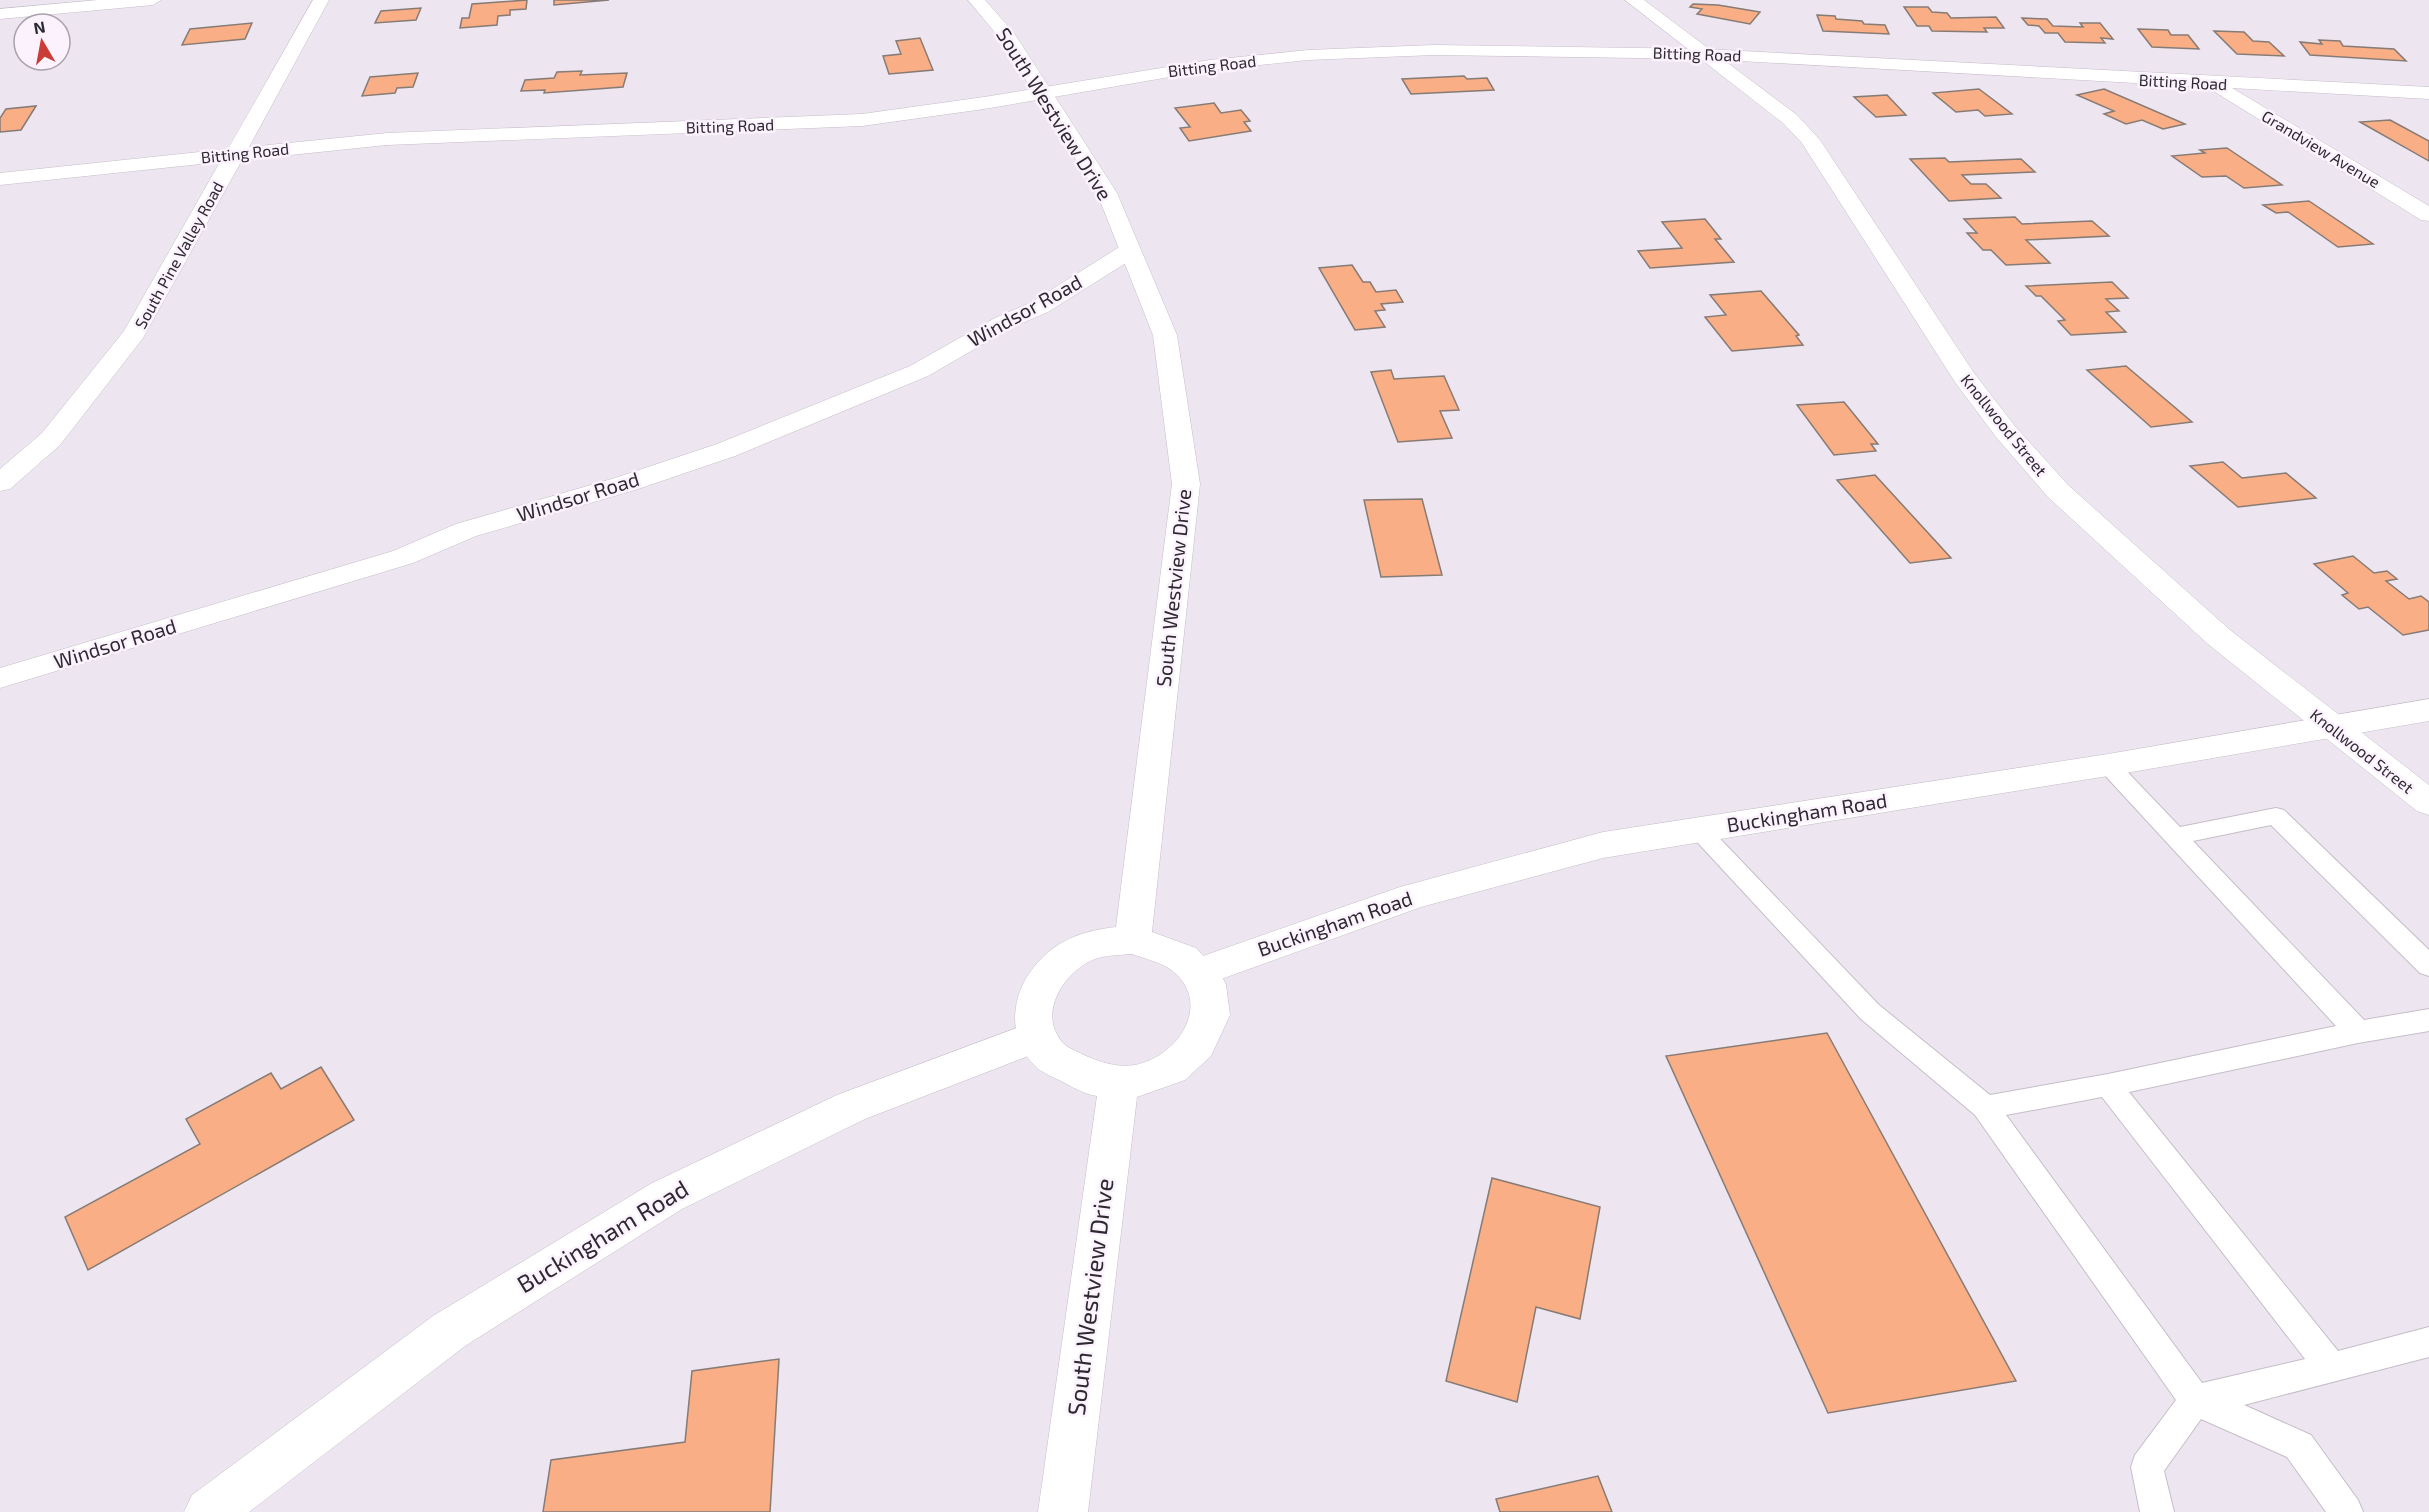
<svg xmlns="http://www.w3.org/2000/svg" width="2429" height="1512" font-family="'Exo 2',sans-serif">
<rect width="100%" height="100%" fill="#ede5f0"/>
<g fill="#f9ae86" stroke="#877b75" stroke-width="1.5">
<path d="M527,0L526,9L510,10V15L498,16L497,25L460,28L462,18H469L472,4Z"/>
<path d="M554,0H609L554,5Z"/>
<path d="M1693,4L1718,5L1760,12L1750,24L1697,14L1702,9L1690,7Z"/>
<path d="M1904,7H1928L1932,12L1947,13L1951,18L1996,17L2004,28H1984L1987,32L1932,31L1929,26H1917Z"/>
<path d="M421,8L416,20L375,23L381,11Z"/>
<path d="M1817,15L1835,16L1836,19L1862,21L1864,24L1885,25L1889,34L1823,31Z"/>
<path d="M2022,18L2047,19L2053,26L2083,27L2080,23H2100L2113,39L2101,38L2105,43L2065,42L2058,33H2045L2039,26L2028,25Z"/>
<path d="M252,23L245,39L182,45L190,29Z"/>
<path d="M2138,29L2168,30L2171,35H2188L2199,49L2152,47Z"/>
<path d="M2214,31L2244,32L2253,41L2269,42L2284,56L2237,54Z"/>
<path d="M920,38L933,70L889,74L883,56L901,54L896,41Z"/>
<path d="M2319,40L2340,41L2343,46L2394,49L2406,61L2310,55L2300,42L2322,44Z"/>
<path d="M582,71L580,75L627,73L623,87L544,93L545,90L521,91L525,80L554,78L557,72Z"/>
<path d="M418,73L413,87L397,88L395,93L362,96L370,77Z"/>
<path d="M1464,76L1467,79L1487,78L1494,90L1411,94L1402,79Z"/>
<path d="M1979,89L2012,114L1985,116L1978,110L1956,112L1933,93Z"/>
<path d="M2104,89L2185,124L2163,129L2142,120L2126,124L2104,114L2114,111L2077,95Z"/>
<path d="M1887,95L1906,115L1876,117L1854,97Z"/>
<path d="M1214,103L1221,113L1241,110L1250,121L1244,122L1251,131L1189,141L1180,128L1190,127L1175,108Z"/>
<path d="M36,106L21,130L0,132V118L6,109Z"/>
<path d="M2390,120L2429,141V161L2360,122Z"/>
<path d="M2227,148L2282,185L2244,188L2226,176L2202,177L2172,156L2205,153L2200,150Z"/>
<path d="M1945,158L1949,162L2021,159L2035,172L1962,175L1971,184H1986L2001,198L1949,201L1910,159Z"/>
<path d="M2309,201L2373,244L2338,247L2288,212L2276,213L2263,205Z"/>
<path d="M2015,217L2022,224L2092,221L2109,236L2026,240L2050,263L2006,265L1991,250H1983L1967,233H1977L1964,219Z"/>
<path d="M1705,219L1721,239H1715L1734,262L1650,268L1638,251L1682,248L1662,222Z"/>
<path d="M1352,265L1363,282H1370L1376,292L1396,290L1403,302L1381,304L1385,310L1375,311L1385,327L1355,330L1319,268Z"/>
<path d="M2112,282L2128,298L2106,299L2119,311L2106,312L2126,332L2071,335L2058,321L2065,320L2041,296H2036L2026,286Z"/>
<path d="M1761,291L1799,335L1796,336L1803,345L1732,351L1705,317L1726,315L1710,295Z"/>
<path d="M2126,366L2192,422L2151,427L2087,370Z"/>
<path d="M1391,370L1394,379L1444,376L1459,410L1440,411L1452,438L1398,442L1371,372Z"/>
<path d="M1844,402L1878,444H1871L1876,451L1834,455L1797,405Z"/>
<path d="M2223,462L2242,478L2286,473L2316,498L2238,507L2190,466Z"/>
<path d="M1875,475L1951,558L1910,563L1837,480Z"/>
<path d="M1422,499L1442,575L1381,577L1364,500Z"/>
<path d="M2353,556L2374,573L2387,571L2397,579L2386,581L2409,599L2421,596L2429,602V630L2403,635L2368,607L2359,609L2342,595L2348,593L2314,564Z"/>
<path d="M1827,1033L2016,1381L1828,1413L1666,1056Z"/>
<path d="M321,1067L354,1120L88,1270L65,1217L200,1144L186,1119L271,1073L281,1089Z"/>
<path d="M1492,1178L1600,1207L1580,1319L1536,1307L1517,1402L1446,1381Z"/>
<path d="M779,1359L770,1512H543L551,1460L685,1442L692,1371Z"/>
<path d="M1598,1476L1612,1512H1500L1496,1499Z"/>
</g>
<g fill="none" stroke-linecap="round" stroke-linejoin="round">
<g stroke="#c6bdc8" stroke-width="2">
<path id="lane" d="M2108,757L2116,760L2180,827L2276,808L2284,810L2429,950V976L2420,973L2271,825L2193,841L2364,1020L2429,1009V1031L2358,1043L2129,1092L2338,1351L2429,1327V1357L2244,1405L2311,1435L2358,1500L2363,1512H2326L2287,1457L2201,1419L2164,1471L2174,1512H2140L2131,1467L2135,1455L2176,1400L1975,1115L1861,1019L1686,830L1690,824L1698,822L1706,824L1879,1005L1990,1095L2108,1074L2336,1026L2100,770L2097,765L2100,760ZM2102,1097L2305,1359L2202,1383L2006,1115Z"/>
</g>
<g stroke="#c6bdc8" stroke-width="1">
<g id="street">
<path d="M313,0H329L249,147L387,133L862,114L984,97L1210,60L1308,50L1434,45L1704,49L2429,87V99L2232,88L2429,206V221L2421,220L2207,87L1704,59L1434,55L1308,60L1210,70L984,109L862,126L387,145L242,160L143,338L60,445L10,489L0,491V469L42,433L124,331L220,162L0,185V173L228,149Z"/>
<path d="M1129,244L1137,246L1140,251L1137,256L1048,312L1011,328L928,376L735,456L635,490L476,536L413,563L0,688V668L393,551L456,524L615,478L717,444L910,366L995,318L1032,302L1121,246Z"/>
<path d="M2429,699V721L2108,776L1603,858L1421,907L1199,987L1186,982L1180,972L1186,962L1400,887L1603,832L2108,754Z"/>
<path d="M1038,1020L1052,1025L1058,1036L1052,1047L865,1119L682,1209L465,1346L249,1512H184L192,1495L433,1316L652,1183L837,1095Z"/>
</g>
</g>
<g stroke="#c6bdc8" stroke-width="1">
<g id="secondary">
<path d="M98,0H161L153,5L0,19V9Z"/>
<path d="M968,0H985L1014,33L1117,193L1177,335L1200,484L1152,932L1196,948L1221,974L1226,985L1230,1015L1211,1056L1185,1080L1137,1097L1088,1512H1038L1097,1096C1083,1094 1071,1086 1059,1080C1051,1076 1041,1072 1035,1066C996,1025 1019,967 1063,942C1079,933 1098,929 1116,927L1172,484L1153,335L1097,193L998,36ZM1132,954C1143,958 1160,962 1170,969C1214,1001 1180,1056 1135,1065C1117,1068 1098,1062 1082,1054C1076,1051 1068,1048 1063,1043C1036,1014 1065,970 1095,959C1106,955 1120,955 1132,954Z"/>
<path d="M1625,0H1644L1797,115L1820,140L1974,373L2014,425L2068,485L2230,630L2429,785V815L2417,811L2208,644L2048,497L1996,437L1955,382L1802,143L1783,123Z"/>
</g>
</g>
<use href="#lane" fill="#fff" fill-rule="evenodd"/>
<use href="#street" fill="#fff" fill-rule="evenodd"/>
<use href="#secondary" fill="#fff" fill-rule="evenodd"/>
</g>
<g text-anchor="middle" stroke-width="5" stroke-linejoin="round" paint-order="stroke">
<g font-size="16" fill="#2d2a2f" stroke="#fbf2fe">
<text transform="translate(1697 54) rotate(2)" y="6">Bitting Road</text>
<text transform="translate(1212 66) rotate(-7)" y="6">Bitting Road</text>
<text transform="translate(2183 82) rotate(3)" y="6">Bitting Road</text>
<text transform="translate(730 126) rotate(-2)" y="6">Bitting Road</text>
<text transform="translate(2321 149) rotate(31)" y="6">Grandview Avenue</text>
<text transform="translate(245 153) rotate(-6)" y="6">Bitting Road</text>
<text transform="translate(179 255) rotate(-61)" y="6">South Pine Valley Road</text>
<text transform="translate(2004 425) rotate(51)" y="6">Knollwood Street</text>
<text transform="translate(2362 751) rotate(38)" y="6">Knollwood Street</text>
</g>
<g font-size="20" fill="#2d2a2f" stroke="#fbf2fe">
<text transform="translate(1054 114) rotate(58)" y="7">South Westview Drive</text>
<text transform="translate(1025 311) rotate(-29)" y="7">Windsor Road</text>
<text transform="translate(578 497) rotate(-17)" y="7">Windsor Road</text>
<text transform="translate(1174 588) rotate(-84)" y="7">South Westview Drive</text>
<text transform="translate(115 644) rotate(-17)" y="7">Windsor Road</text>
<text transform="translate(1807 813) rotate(-9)" y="7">Buckingham Road</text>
<text transform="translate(1335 924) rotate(-19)" y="7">Buckingham Road</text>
</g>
<g font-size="24" fill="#2d2a2f" stroke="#fbf2fe">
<text transform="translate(603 1237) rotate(-31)" y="8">Buckingham Road</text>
<text transform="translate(1091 1297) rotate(-83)" y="8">South Westview Drive</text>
</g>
</g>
<g transform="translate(42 42) rotate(350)"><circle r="28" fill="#fbf2fe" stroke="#a9a2ab" stroke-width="1.5"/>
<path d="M0-4.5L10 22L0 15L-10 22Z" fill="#ca3c36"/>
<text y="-9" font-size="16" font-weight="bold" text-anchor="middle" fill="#2d2a2f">N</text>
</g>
</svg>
